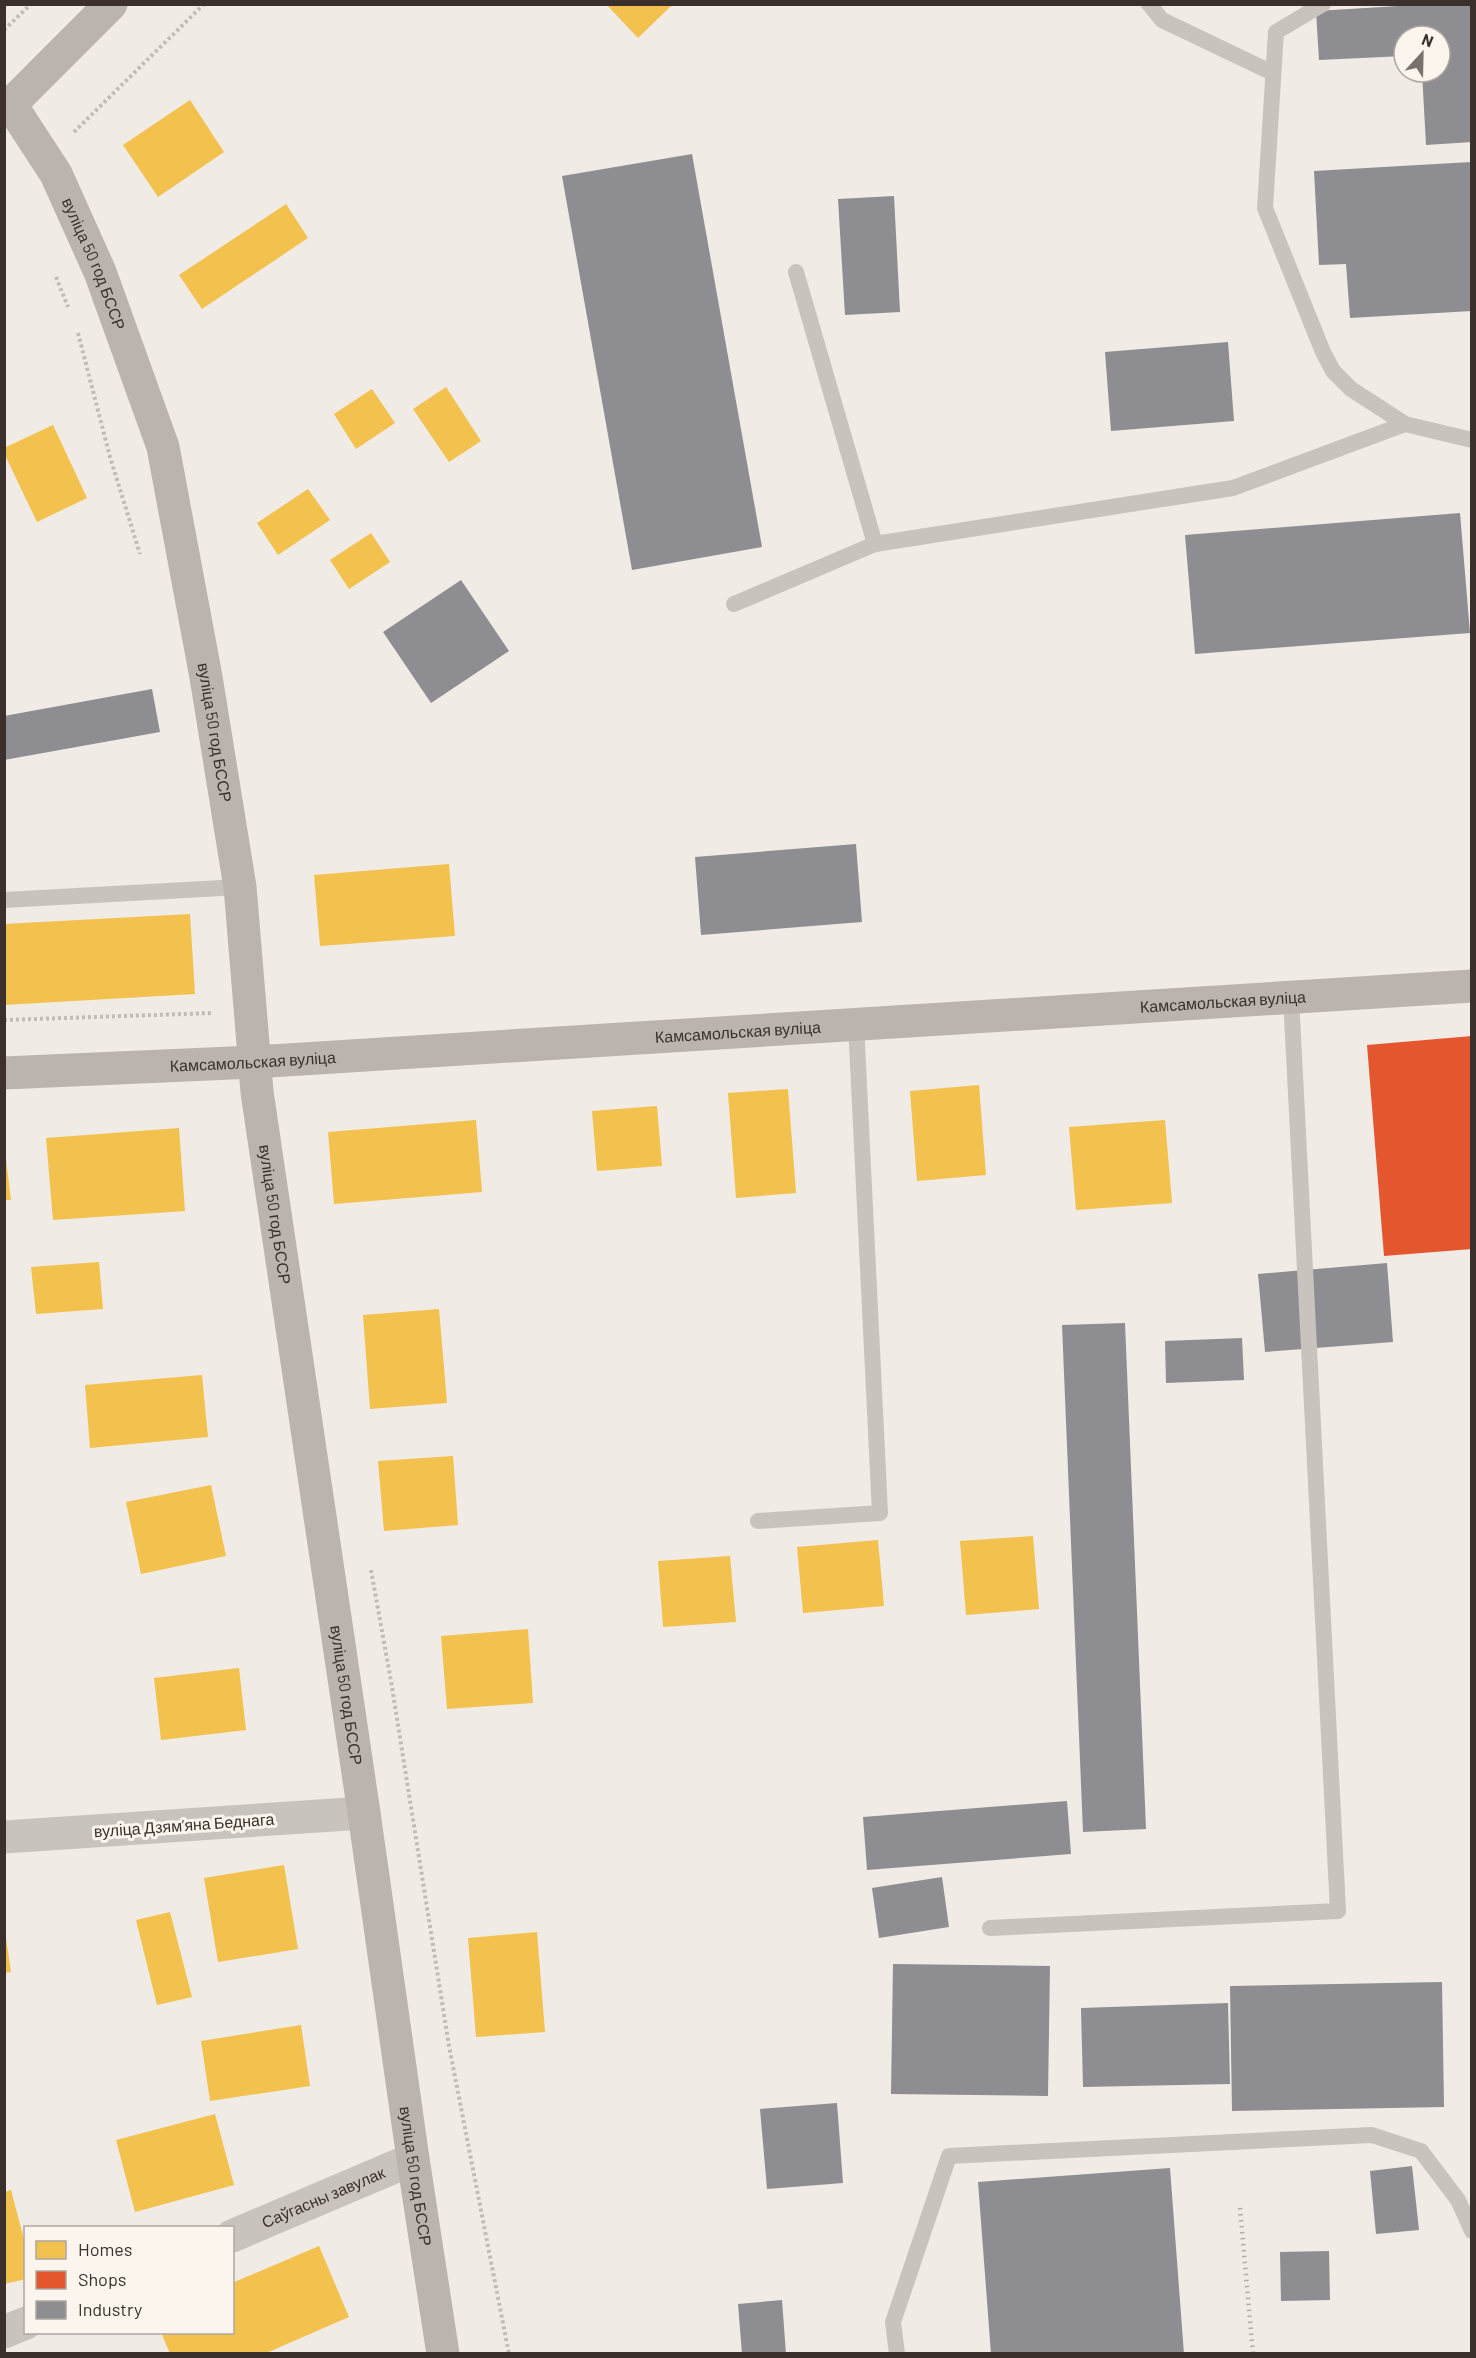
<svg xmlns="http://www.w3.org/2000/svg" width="1476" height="2358" font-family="Barlow,sans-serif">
<rect width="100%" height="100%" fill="#f0ebe5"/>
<g fill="#f2c14e">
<path d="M606,4H673L638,38Z"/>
<path d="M190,100L224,152L158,197L123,145Z"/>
<path d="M286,204L308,238L202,309L179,275Z"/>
<path d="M446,387L481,441L449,462L413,409Z"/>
<path d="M372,389L395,423L356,449L334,414Z"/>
<path d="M53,425L87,498L37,522L4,453V448Z"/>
<path d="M308,489L330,520L278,555L257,523Z"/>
<path d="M371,533L390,562L349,589L330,560Z"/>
<path d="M449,864L455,936L320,946L314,875Z"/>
<path d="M190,914L195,994L4,1005V924Z"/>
<path d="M979,1085L986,1175L917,1181L910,1091Z"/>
<path d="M788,1089L796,1193L736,1198L728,1093Z"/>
<path d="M657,1106L662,1166L597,1171L592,1111Z"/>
<path d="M476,1120L482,1192L334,1204L328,1132Z"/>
<path d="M1165,1120L1172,1203L1076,1210L1069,1127Z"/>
<path d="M179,1128L185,1211L53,1220L46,1138Z"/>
<path d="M4,1143L11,1200H4Z"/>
<path d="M99,1262L103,1309L36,1314L31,1267Z"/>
<path d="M439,1309L447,1403L370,1409L363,1315Z"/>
<path d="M202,1375L208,1437L90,1448L85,1385Z"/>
<path d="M453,1456L458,1525L384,1531L378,1461Z"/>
<path d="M211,1485L226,1556L141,1574L126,1502Z"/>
<path d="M1033,1536L1039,1609L966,1615L960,1541Z"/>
<path d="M878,1540L884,1606L803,1613L797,1547Z"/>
<path d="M730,1556L736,1622L663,1627L658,1561Z"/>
<path d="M528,1629L533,1703L447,1709L441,1636Z"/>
<path d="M239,1668L246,1730L161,1740L154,1678Z"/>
<path d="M284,1865L298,1949L218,1962L204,1878Z"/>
<path d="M170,1912L192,1997L157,2005L136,1920Z"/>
<path d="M4,1924L11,1972L4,1973Z"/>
<path d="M537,1932L545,2032L476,2037L468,1938Z"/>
<path d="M301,2025L310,2086L210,2101L201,2041Z"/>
<path d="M215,2114L234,2185L135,2212L116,2140Z"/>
<path d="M11,2190L26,2247V2279L4,2284V2192Z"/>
<path d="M319,2246L349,2317L264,2354H170L161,2332H232V2283Z"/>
</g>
<path fill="#e4572e" d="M1472,1036V1249L1384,1256L1367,1045Z"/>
<g fill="#8d8d92">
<path d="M1431,4H1472V142L1426,145L1422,72H1440V36H1404V56L1319,60L1316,11Z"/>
<path d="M692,154L762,547L632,570L562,176Z"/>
<path d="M1471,162L1472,311L1350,318L1346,264L1319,265L1314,171Z"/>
<path d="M894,196L900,312L845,315L838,199Z"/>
<path d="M1228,342L1234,421L1111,431L1105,352Z"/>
<path d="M1460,513L1470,633L1195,654L1185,535Z"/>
<path d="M461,580L509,651L431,703L383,632Z"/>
<path d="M152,689L160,732L4,760V716Z"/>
<path d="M856,844L862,922L701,935L695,857Z"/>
<path d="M1387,1263L1393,1342L1265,1352L1258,1274Z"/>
<path d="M1125,1323L1146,1829L1083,1832L1062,1325Z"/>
<path d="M1242,1338L1244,1380L1166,1383L1165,1341Z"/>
<path d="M1067,1801L1071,1854L867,1870L863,1817Z"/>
<path d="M942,1877L949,1927L879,1938L872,1888Z"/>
<path d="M893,1964L1050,1966L1048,2096L891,2094Z"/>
<path d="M1442,1982L1444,2107L1232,2111L1230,1986Z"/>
<path d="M1228,2003L1230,2084L1083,2087L1081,2008Z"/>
<path d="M837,2103L843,2183L767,2189L760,2109Z"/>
<path d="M1412,2166L1419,2230L1376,2234L1370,2171Z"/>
<path d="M1170,2168L1184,2354H991L978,2182Z"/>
<path d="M1329,2251L1330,2300L1281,2301L1280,2252Z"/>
<path d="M782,2300L786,2354H742L738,2304Z"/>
</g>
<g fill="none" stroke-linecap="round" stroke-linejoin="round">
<g stroke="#c2bbb6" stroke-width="4" stroke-dasharray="3 3" stroke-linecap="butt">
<path d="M4,30L31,4"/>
<path d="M74,132L204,4"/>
<path d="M56,277L68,307"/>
<path d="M78,333L110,457L140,554"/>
<path d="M4,1020L213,1013"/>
<path d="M371,1570L391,1681L449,2046L509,2354"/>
</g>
<g stroke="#c9c3be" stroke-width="16">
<path d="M1149,4L1162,20L1273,73"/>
<path d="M1323,4L1276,32L1265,208L1323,352L1333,371L1351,389L1405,424L1472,440"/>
<path d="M796,272L875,544"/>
<path d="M734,604L875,544L1233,488L1405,424"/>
<path d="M4,900L240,887"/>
<path d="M758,1521L880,1513L856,1024"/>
<path d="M990,1928L1338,1911L1291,997"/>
<path d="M897,2354L893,2322L949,2156L1372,2135L1421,2151L1458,2200L1472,2231"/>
</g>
<g stroke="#c9c3be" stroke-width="33">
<path d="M4,1837L364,1813"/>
<path id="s1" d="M232,2236L413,2159"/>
<path d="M4,2332L26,2323"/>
</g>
<g stroke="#bab3ae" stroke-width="33">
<path id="s2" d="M11,105L56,174L100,272L163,447L206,677L240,887L257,1092L364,1813L413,2159L443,2354"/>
<path d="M4,111L111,4"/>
<path id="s3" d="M4,1073L254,1062L1472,986"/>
</g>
<path stroke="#b1aca8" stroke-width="4.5" stroke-dasharray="1.5 4.5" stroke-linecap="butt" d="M1240,2208L1253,2354"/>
</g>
<g text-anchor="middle" stroke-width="6" stroke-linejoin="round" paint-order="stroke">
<g font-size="16" fill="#3b302b" stroke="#fbf5ee">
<text dy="6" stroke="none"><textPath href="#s2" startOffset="180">вуліца 50 год БССР</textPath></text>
<text dy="6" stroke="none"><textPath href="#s2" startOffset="666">вуліца 50 год БССР</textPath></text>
<text dy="6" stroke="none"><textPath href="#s3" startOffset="1221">Камсамольская вуліца</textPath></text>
<text dy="6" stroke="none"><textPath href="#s3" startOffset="735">Камсамольская вуліца</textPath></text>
<text dy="6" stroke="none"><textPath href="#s3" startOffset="249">Камсамольская вуліца</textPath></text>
<text dy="6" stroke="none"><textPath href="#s2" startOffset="1152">вуліца 50 год БССР</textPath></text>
<text dy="6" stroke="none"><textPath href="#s2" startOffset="1638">вуліца 50 год БССР</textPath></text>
<text transform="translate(184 1825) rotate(-4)" y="6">вуліца Дзямʼяна Беднага</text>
<text dy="6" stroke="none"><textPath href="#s2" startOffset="2124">вуліца 50 год БССР</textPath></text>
<text dy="6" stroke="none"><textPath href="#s1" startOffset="99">Саўгасны завулак</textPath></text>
</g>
</g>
<rect width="1476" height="2358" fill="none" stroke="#3b302b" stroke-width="12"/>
<rect x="24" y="2226" width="210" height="108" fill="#fbf5ee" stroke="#aea6a0" stroke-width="1.5"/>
<rect x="36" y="2241" width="30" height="18" fill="#f2c14e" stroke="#aea6a0" stroke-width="1.5"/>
<text x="78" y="2256" font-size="18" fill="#3b302b">Homes</text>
<rect x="36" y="2271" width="30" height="18" fill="#e4572e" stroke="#aea6a0" stroke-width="1.5"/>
<text x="78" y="2286" font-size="18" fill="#3b302b">Shops</text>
<rect x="36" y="2301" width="30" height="18" fill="#8d8d92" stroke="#aea6a0" stroke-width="1.5"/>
<text x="78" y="2316" font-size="18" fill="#3b302b">Industry</text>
<g transform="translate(1422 54) rotate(22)"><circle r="28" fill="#fbf5ee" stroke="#aea6a0" stroke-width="1.5"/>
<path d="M0-4.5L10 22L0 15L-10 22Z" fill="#7a716c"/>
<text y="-9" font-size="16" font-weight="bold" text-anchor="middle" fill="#3b302b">N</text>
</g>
</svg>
